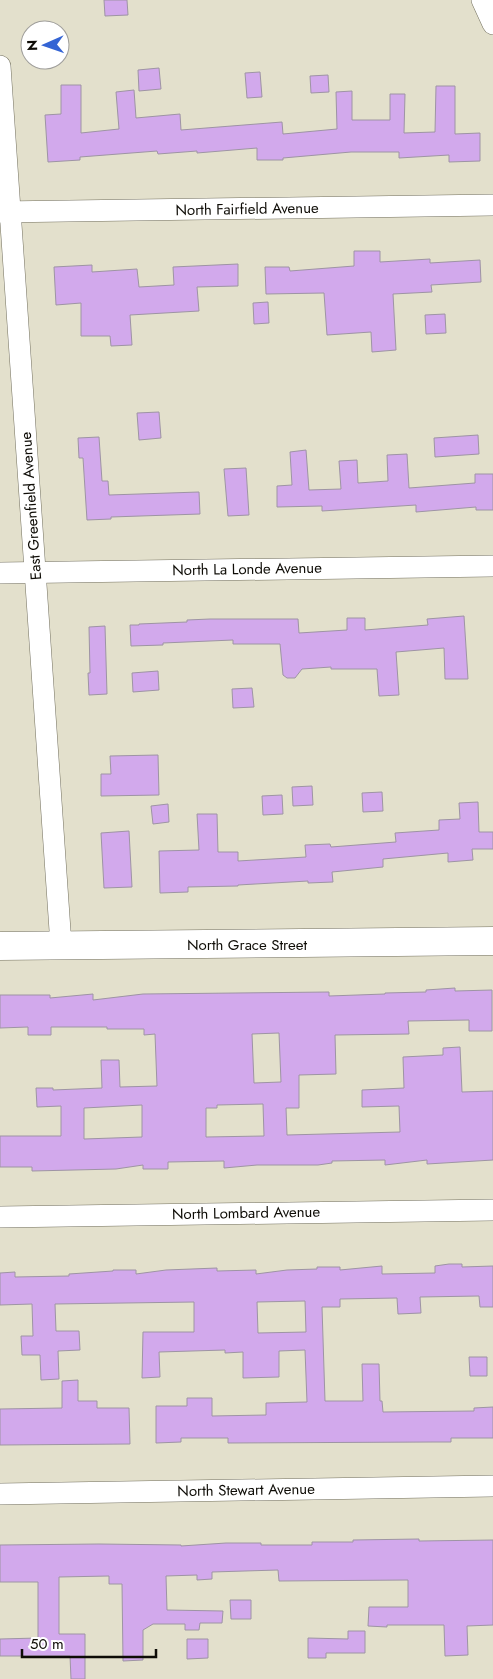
<svg xmlns="http://www.w3.org/2000/svg" width="493" height="1679" font-family="Jost,sans-serif">
<rect width="100%" height="100%" fill="#e3e0cc"/>
<g fill="#d2a9ec" stroke="#9e94a4" fill-rule="evenodd">
<path d="M104,0H127L128,15L105,16Z"/>
<path d="M159,68L161,89L139,91L138,70Z"/>
<path d="M260,72L262,97L247,98L245,73Z"/>
<path d="M328,75L329,92L311,93L310,76Z"/>
<path d="M61,85H81V133L119,129L116,92L134,90L136,118L180,114L181,130L282,122L283,134L337,129L336,92L352,91V120H390V94H405L404,133L435,132L436,86H455V134L480,133V161L449,162V155L399,158V152H351L283,158V160H257V148L197,153V151L158,154L157,151L80,157V160L48,162L45,115L61,114Z"/>
<path d="M354,251H380V262L430,259V263L480,260L481,282L431,285L432,292L393,294L396,350L372,352L371,332L327,335L324,293L266,294L265,267H289L290,271L354,266Z"/>
<path d="M238,264V286L197,287L199,311L130,315L132,345L111,346L110,336H81V303L56,305L54,267L92,265V272L137,269L139,287L174,285L173,267Z"/>
<path d="M268,302L269,323L254,324L253,303Z"/>
<path d="M445,314L446,333L426,334L425,315Z"/>
<path d="M159,412L161,438L139,440L137,413Z"/>
<path d="M478,435L479,454L435,457L434,438Z"/>
<path d="M99,437L102,481H108L109,495L199,492L200,514L111,517V519L87,520L83,458H79L78,438Z"/>
<path d="M306,450L309,490L341,489L339,461L357,460L358,483L388,481L387,455L407,454L409,488L475,483V474H493V510H476V507L416,512V505L322,511V506L277,507V486L292,485L290,452Z"/>
<path d="M246,468L249,515L228,516L224,469Z"/>
<path d="M464,616L468,679H445L444,648L396,652L399,695L379,696L377,669H331V667L302,669L295,678H287L283,675L280,644H233V640L163,643V645L131,646L130,625H139V624L187,622V620L210,619H298L299,633L347,630V618H365V630L428,625L427,619Z"/>
<path d="M105,626L107,694L89,695L88,673H90L89,627Z"/>
<path d="M158,671L159,690L133,692L132,673Z"/>
<path d="M252,688L254,707L233,708L232,689Z"/>
<path d="M158,755L159,795L101,796V774H111L110,756Z"/>
<path d="M312,786L313,805L293,806L292,787Z"/>
<path d="M382,792L383,811L363,812L362,793Z"/>
<path d="M282,795L283,814L263,815L262,796Z"/>
<path d="M478,802L479,832H493V849H472L473,860L448,862V853L383,859V867L332,872L333,882L308,883V881L238,885V886L188,887V892L160,893L159,851L199,850L197,814H217L218,852H238V861L306,857L305,845L330,844L331,847L396,842L395,833L439,830V820L460,819L459,803Z"/>
<path d="M168,804L169,822L153,824L151,806Z"/>
<path d="M129,831L132,887L104,888L101,833Z"/>
<path d="M455,988V991L492,990V1031H469V1020L408,1021L409,1034L335,1035L336,1074L299,1075V1108H286L287,1135L400,1132L399,1106L362,1107V1090L404,1088L403,1057L443,1055V1048L460,1047L462,1092L493,1091V1160L427,1164V1160L385,1165V1160L332,1161V1163L318,1165H257L224,1168V1161L168,1162V1169H143V1165L116,1169L32,1171V1167H0V1136H61V1106L37,1107L36,1088H53V1090L102,1088L101,1060H119L120,1087L157,1086L155,1034L144,1035V1029H107V1027H51V1035H28V1027L0,1028V995H50V998L93,994V1000L143,994L329,992V996L385,994V993L426,992V990ZM279,1033L281,1082L254,1083L252,1034ZM263,1104L264,1136L206,1137V1108H217V1105ZM142,1105V1137L84,1139V1108Z"/>
<path d="M449,1264H462V1267L493,1266V1307H480L479,1296L420,1297L421,1313L398,1314L397,1298L340,1299V1307H322L325,1401H363L362,1364H379L380,1401H382L383,1412L474,1411V1408L493,1407V1438H451V1442H433L228,1443V1438H181V1442L156,1443V1406H187V1398H212V1416L266,1415V1403L307,1402L305,1350L279,1351V1377L243,1378V1352L225,1353V1350L159,1352L160,1377L142,1378L143,1332H194V1302L55,1304L56,1331H79L80,1350L58,1351L59,1379L41,1380L40,1355H22L21,1336H33L32,1304L0,1305V1273L15,1272V1277L69,1276V1274L113,1271V1270H136V1274L166,1270L217,1268V1271L256,1270V1274L287,1270L317,1269V1267H340V1270L382,1266V1274L435,1273V1266ZM305,1301L306,1332L258,1333L257,1302Z"/>
<path d="M469,1357H487V1376H470Z"/>
<path d="M78,1380V1401H97V1408H129L130,1444L0,1445V1409L62,1408V1381Z"/>
<path d="M419,1539V1541L493,1540V1625L467,1626L468,1655L445,1656L444,1625H387V1627L368,1626L369,1607H408V1580L279,1581L278,1570L212,1572V1579L197,1580V1575L166,1576L167,1610L223,1611L222,1623H200L199,1630H185V1624H153L143,1630V1660L123,1661L122,1584H109V1576L59,1577V1634H85V1679H71L70,1656H0V1639L38,1638V1582H0V1545L99,1544L181,1545V1546L226,1543H261V1545H312V1542H353V1540Z"/>
<path d="M230,1600H251V1619H231Z"/>
<path d="M348,1631H365V1653H326V1658H308V1638L348,1639Z"/>
<path d="M187,1639H208V1658L187,1659Z"/>
</g>
<g fill="none" stroke-linecap="round" stroke-linejoin="round">
<g stroke="#73705f" stroke-width="22">
<g id="minor">
<path d="M482,0L493,24"/>
<path d="M0,66L61,945"/>
<path d="M0,212L493,205"/>
<path d="M0,573L493,566"/>
<path d="M0,1217L493,1210"/>
<path d="M0,1494L493,1486"/>
</g>
</g>
<g stroke="#73705f" stroke-width="29">
<path id="tertiary" d="M0,946L493,941"/>
</g>
<use href="#minor" stroke="#fff" stroke-width="21"/>
<use href="#tertiary" stroke="#fff" stroke-width="28"/>
</g>
<g text-anchor="middle" stroke-width="4.5" stroke-linejoin="round" paint-order="stroke">
<g font-size="15" fill="#0e0c06" stroke="#fff">
<text transform="translate(247 209) rotate(-1)" y="5">North Fairfield Avenue</text>
<text transform="translate(31 506) rotate(-94)" y="5">East Greenfield Avenue</text>
<text transform="translate(247 569) rotate(-1)" y="5">North La Londe Avenue</text>
<text x="247" y="950">North Grace Street</text>
<text transform="translate(246 1213) rotate(-1)" y="5">North Lombard Avenue</text>
<text transform="translate(246 1490) rotate(-1)" y="5">North Stewart Avenue</text>
</g>
</g>
<g transform="translate(45 45) rotate(268)"><circle r="24" fill="#ffffff" stroke="#9f9e9b"/>
<path d="M0-4L9 19L0 12L-9 19Z" fill="#3464d4"/>
<text y="-8" font-size="14" font-weight="bold" text-anchor="middle" fill="#0e0c06">N</text>
</g>
<path d="M22 1649v8h134v-8" fill="none" stroke="#0e0c06" stroke-width="2.5"/>
<text x="30" y="1649" font-size="15" fill="#0e0c06" stroke="#ffffff" stroke-width="4" paint-order="stroke">50 m</text>
</svg>
